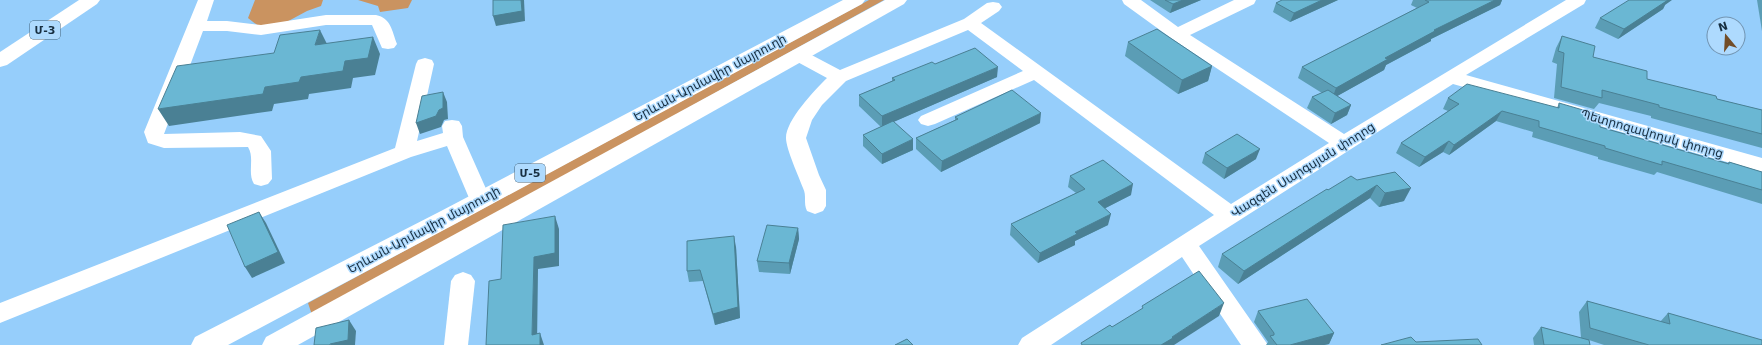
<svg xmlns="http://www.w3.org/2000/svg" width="1762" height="345" font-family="'DejaVu Sans','Noto Sans Armenian',sans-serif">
<rect width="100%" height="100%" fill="#96cefb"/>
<g fill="#ca9360">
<path d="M255,0H323L321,6L307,11L281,25L261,28L248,18Z"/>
<path d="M358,0H412L408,8L380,12L378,6Z"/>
<path d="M869,0H884L312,315L308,303Z"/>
</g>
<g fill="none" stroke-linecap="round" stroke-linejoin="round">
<g fill="#fff" fill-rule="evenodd">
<path d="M198,0H214L207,21H227L261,25L326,15H376C391,18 392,31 397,44L394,48L388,49L382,48L372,25H326L261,35L227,31H203L164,134L240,132L261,136L271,151L272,179L268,184L261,186L254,184C247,173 255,158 248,147L164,148L148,143L144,132Z"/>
<path d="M1122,0H1141L1178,27L1234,0H1256L1254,4L1190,35L1344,134L1566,0H1586L1584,4L1466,75L1762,158V172L1453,84L1199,246L1268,345H1241L1182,257L1051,345H1018L1022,338L1214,215L1034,80L935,124L928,126L921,124L918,120L921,116L1023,71L968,30L846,81L822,105L812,120L806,138L819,175L826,190V206L823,211L815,214L807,211C803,203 807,196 803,188C799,177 786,149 786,138C786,120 814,91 827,78L792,59L789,55L792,51L798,50L804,51L840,70L964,19L987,3L993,2L999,3L1002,7L999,11L981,23L1231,204L1329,143L1171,38L1124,4Z"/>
<path d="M425,58L432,60L434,64L417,141L443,133L442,126L445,121L452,120L459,121L462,126L463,137L491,200L488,205L480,208L472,205L447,146L411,157L0,323V303L395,148L416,64L418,60Z"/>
<path d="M463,272L471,275L475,281L468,345H444L451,281L455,275Z"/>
</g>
<g fill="#fff" fill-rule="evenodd">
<path d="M79,0H100L97,4L7,65L0,67V52Z"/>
<path d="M843,0H865L862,4L457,223L228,345H191L195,337L441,211Z"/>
<path d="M885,0H907L904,4L298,345H262L266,337Z"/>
</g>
</g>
<g fill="#5b9db5">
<path d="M1150,0H1201L1170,13Z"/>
<path d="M1282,0H1338L1290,22L1273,12L1276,3Z"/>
<path d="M1413,0H1502L1500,5L1431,39V41L1386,65L1384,70L1337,96L1351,105L1347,115L1331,124L1307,108L1312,97L1322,93L1298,78L1302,67L1417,8L1411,5Z"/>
<path d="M1757,0H1762V31Z"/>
<path d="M1665,5L1663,9L1618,39L1595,28L1600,18Z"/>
<path d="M1562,36L1593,57L1647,79L1717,99L1762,110V148L1651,118V116L1599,103L1594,109L1554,98L1557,64L1552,62L1556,48Z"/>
<path d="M1128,42L1212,66L1208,81L1178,94L1125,56Z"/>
<path d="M935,64L997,77L893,122L913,150L882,164L863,146V135L881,127L859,106V95L892,81V78Z"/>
<path d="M1448,98L1557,108L1559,103L1600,127L1728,163L1729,162L1762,172V204L1657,172L1654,175L1598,159V157L1532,137L1533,132L1496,121L1449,155L1443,152L1419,167L1396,153L1401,143L1448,111L1443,109Z"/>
<path d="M955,117L1040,123L941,172L916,149V138L955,120Z"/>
<path d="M1205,153L1256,159L1224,179L1202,163Z"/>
<path d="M1395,172L1404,201L1379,207L1370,198L1238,284L1218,267L1222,254L1328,190L1357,180Z"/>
<path d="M1070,176L1131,195L1105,208L1108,225L1075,241V245L1038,263L1010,235L1011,224L1076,193L1068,187Z"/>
<path d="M798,228L799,239L790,274L759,272L757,261Z"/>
<path d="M736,247L740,318L715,325L703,281L689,282L687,271Z"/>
<path d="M1587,301L1660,322L1668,313L1762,345H1604L1589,340L1590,345H1534L1533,338L1541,327L1581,338L1579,312Z"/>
<path d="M1258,311L1334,333L1329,344L1324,345H1266L1268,342L1254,322Z"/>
</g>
<g fill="#4a8094">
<path d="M521,0H524L525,21L496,26L493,16Z"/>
<path d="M1183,0H1201L1170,13L1173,4Z"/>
<path d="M1322,0H1338L1290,22L1294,13Z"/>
<path d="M1495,0H1502L1500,5L1431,39V41L1386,65L1384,70L1332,99L1336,88L1385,58L1434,30Z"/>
<path d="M1666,0H1672L1665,5L1663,9L1618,39L1624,29Z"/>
<path d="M320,30L328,46L315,45Z"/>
<path d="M373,37L380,54L375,75L353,78L351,88L309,94L308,99L274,104L272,111L169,126L158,109L265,87L301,77Z"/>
<path d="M1212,66L1208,81L1178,94L1182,80Z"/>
<path d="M998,67L997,77L882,127V116Z"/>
<path d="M443,92L447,102L448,119L444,120L441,127L420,134L416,123Z"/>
<path d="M1351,105L1347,115L1331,124L1335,113Z"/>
<path d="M1502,111L1496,121L1449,155L1454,145Z"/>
<path d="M1041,113L1040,123L941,172L942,161Z"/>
<path d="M913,139V150L882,164V154Z"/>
<path d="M1449,141L1443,152L1419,167L1425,157Z"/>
<path d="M1260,149L1256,159L1224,179L1227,168Z"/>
<path d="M1133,184L1131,195L1096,213L1098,202Z"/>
<path d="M1377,185L1370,198L1238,284L1244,271Z"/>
<path d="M1411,188L1404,201L1379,207L1385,193Z"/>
<path d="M259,212L266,223L285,263L252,278L245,267Z"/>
<path d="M1111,214L1108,225L1075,241V245L1038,263L1040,253L1075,232Z"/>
<path d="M555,216L559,229V266L538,269L537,345L532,335L534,257Z"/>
<path d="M798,228L799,239L790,274L789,263Z"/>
<path d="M734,236L736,247L740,318L715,325L713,314Z"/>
<path d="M1224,303L1219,316L1174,345H1161L1172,337Z"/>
<path d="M349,320L356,331L355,345H330Z"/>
<path d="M540,333L544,345H540Z"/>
<path d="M1334,333L1329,344L1324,345H1290Z"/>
</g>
<g fill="#6ab7d3" stroke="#4a8094">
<path d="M493,0H521L522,11L493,16Z"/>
<path d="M1165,0H1183L1173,4Z"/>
<path d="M1282,0H1322L1294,13L1276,3Z"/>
<path d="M1425,0H1495L1434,30L1435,31L1385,58L1388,59L1336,88L1302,67L1429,2Z"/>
<path d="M1629,0H1668L1624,29L1600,18Z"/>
<path d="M1157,29L1212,66L1182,80L1128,42Z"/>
<path d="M320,30L315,45L373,37L368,58L345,61L343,71L301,77L299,82L265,87L263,94L158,109L177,66L274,53L280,35Z"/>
<path d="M1562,36L1595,46L1593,57L1647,71V79L1716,96L1717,99L1762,110V134L1659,107V105L1602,90V98L1561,87L1564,53L1558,51Z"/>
<path d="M975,48L998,67L882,116L859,95L895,80L892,78L932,62L935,64Z"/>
<path d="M1467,84L1559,108V103L1600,115V127L1729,164V162L1762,172V190L1662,161V165L1605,148V146L1539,127V121L1502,111L1454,145L1449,141L1425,157L1401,143L1459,104L1448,98Z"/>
<path d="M1012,90L1041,113L942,161L916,138L958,119L955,117Z"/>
<path d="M1328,90L1351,105L1335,113L1312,97Z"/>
<path d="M443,92V108L439,110L436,116L416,123L422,96Z"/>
<path d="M893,121L913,139L882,154L863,135Z"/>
<path d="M1237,134L1260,149L1227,168L1205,153Z"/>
<path d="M1103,160L1133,184L1098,202L1111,214L1075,232L1077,234L1040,253L1011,224L1085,189L1070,176Z"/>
<path d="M1395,172L1411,188L1385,193L1377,185L1244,271L1222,254L1327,189L1328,190L1351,176L1357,180Z"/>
<path d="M259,212L278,252L245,267L227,225Z"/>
<path d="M555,216V253L534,257L532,335L540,333V345H486L489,281L501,279L503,225Z"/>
<path d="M767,225L798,228L789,263L757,261Z"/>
<path d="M734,236L738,307L713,314L700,270L687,271V241Z"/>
<path d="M1199,271L1224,303L1172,337L1173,338L1161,345H1082L1081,343L1110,325L1112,327L1143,308L1142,306Z"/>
<path d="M1307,299L1334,333L1290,345H1277L1270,336L1274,335V333L1258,311Z"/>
<path d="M1587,301L1670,324L1668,313L1762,340V345H1649L1590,328Z"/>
<path d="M349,320L348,340L330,344V345H314L316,328Z"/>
<path d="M1541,327L1589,340L1590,345H1544Z"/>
<path d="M1411,337L1416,342L1478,339L1482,345H1381Z"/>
<path d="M907,339L913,345H895Z"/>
</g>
<g text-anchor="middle" stroke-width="3" stroke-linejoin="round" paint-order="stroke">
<g fill="#aedafe" stroke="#446279" stroke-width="1">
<rect x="30" y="21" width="30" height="18" rx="3"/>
<rect x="515" y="164" width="30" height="18" rx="3"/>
</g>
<g font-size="11" font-weight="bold" fill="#172e40">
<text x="45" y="34">Մ-3</text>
<text x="530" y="177">Մ-5</text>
</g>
<g font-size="12" fill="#172e40" stroke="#aedafe">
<text transform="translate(710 78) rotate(-28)" y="4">Երևան-Արմավիր մայրուղի</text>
<text transform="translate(1652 134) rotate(16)" y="4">Պետրոզավոդսկ փողոց</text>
<text transform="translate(1303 170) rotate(-32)" y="4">Վազգեն Սարգսյան փողոց</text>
<text transform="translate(424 230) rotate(-28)" y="4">Երևան-Արմավիր մայրուղի</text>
</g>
</g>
<g transform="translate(1726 36) rotate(342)"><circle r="19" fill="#aedafe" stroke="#7295b2"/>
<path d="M0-3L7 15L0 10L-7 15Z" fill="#724d28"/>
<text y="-6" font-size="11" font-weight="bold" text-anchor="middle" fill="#172e40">N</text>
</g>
</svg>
